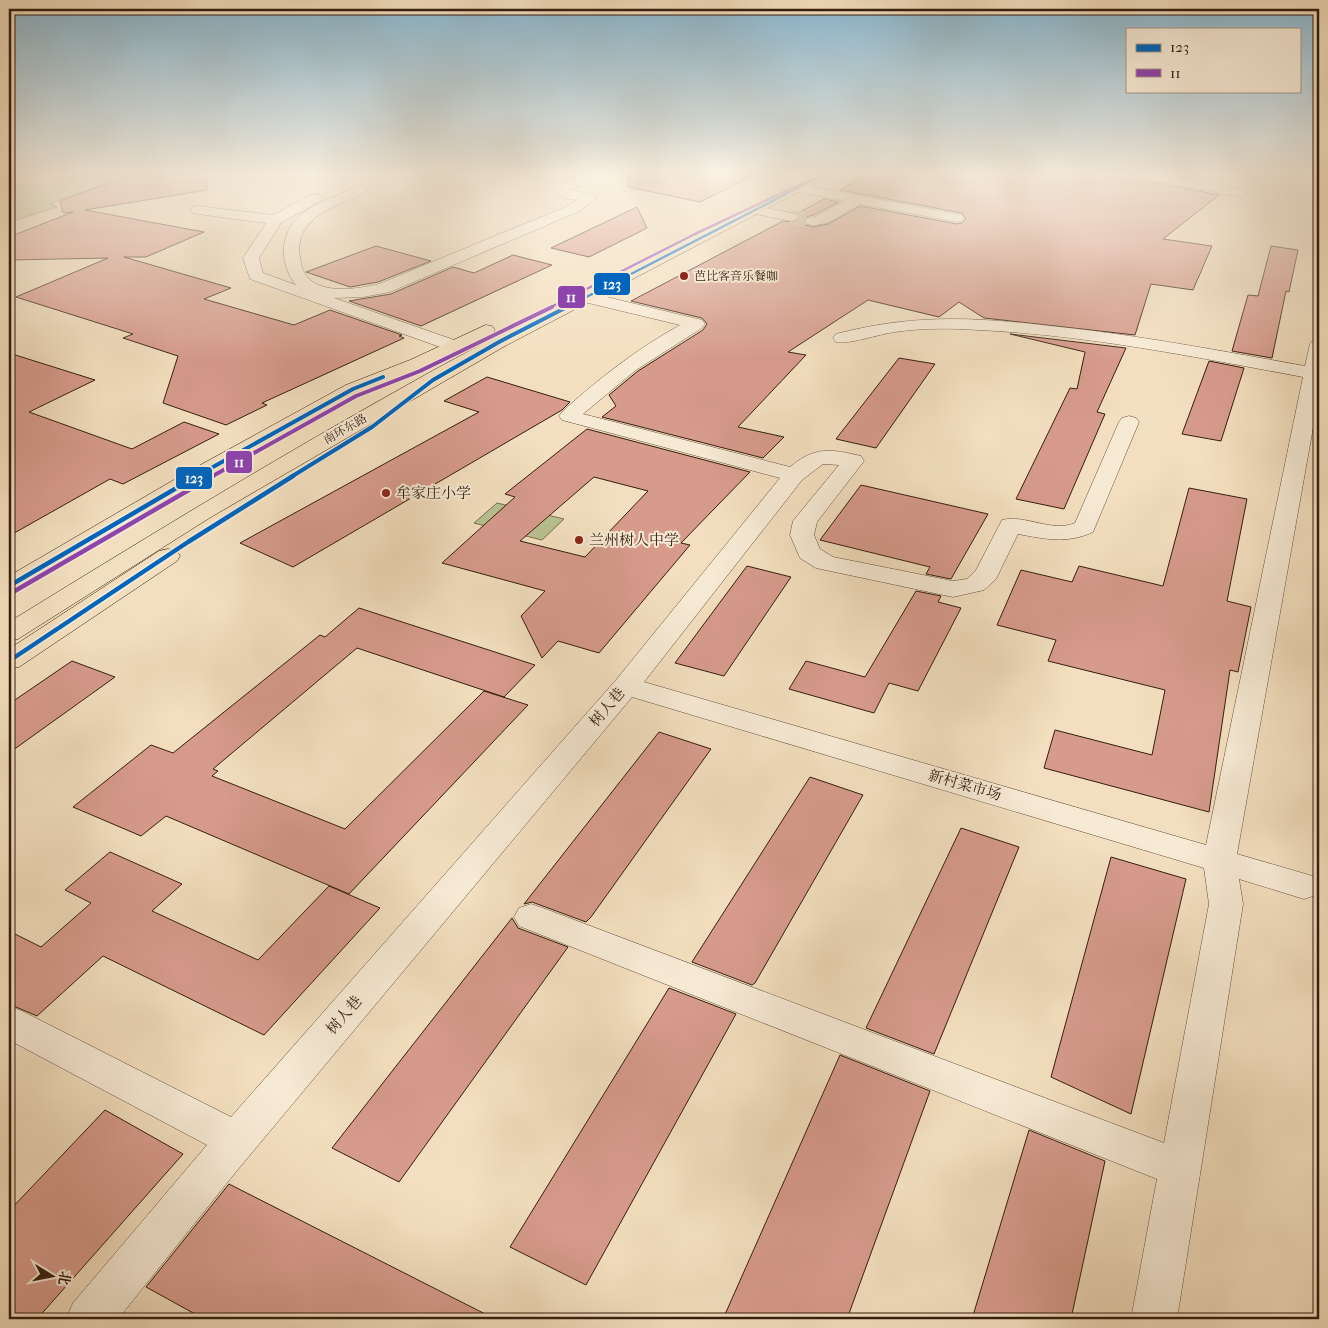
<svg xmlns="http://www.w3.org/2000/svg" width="1328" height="1328" font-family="'IM FELL French Canon','Noto Serif SC',serif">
<rect width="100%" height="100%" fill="#f3dfbf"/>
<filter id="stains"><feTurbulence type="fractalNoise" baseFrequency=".004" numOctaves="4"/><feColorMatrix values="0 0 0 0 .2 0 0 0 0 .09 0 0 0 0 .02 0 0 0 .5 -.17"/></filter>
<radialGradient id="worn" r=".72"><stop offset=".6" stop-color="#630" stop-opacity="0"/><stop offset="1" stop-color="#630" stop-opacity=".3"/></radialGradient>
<g fill="#bac292" stroke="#777050">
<path d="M9,175H128L50,204L57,207L9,222Z"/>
<path d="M497,503L564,519L542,540L474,523Z"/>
</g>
<g fill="#d79b8c" stroke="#341d0f" fill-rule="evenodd">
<path d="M136,175H206L207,190L85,210L204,232L146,257H124L231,288L204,299L294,325L330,310L402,335L399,336L404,338L262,403L267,405L226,425L163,403L178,356L123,338L133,334L16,297L108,258L9,260V237L73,212L63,213L60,201L129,176Z"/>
<path d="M629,175H755L700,202L628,187Z"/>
<path d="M867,175H1132L1148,181L1219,195L1163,239L1212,246L1193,290L1151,284L1135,335L984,318L959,302L939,317L868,300L788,352L806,355L738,427L784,437L763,458L602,417L616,406L609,395L638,371L703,330L707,324L702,318L631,301L783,221L796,222L800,218L798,213L824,199L839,202L814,215L805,217L803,220L805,225L814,227L828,224L860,206L957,224L962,223L966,219L962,213L840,190Z"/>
<path d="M637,207L647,228L589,257L551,248Z"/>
<path d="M376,246L431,261L378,282L350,287L306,272Z"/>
<path d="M1271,246L1298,250L1289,292L1286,291L1272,358L1232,351L1248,295L1258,296Z"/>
<path d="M513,255L552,265L421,326L349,301L391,294L453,267L474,273Z"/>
<path d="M1010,334L1126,348L1097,412L1105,414L1064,509L1016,499L1070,388L1077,389L1085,352Z"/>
<path d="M9,353L95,380L29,412L132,449L184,422L219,434L123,484L110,479L9,536Z"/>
<path d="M899,358L935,364L876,448L836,439Z"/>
<path d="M1209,361L1244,368L1221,441L1182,434Z"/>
<path d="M487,377L570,402L562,410L293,567L240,543L479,412L444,401Z"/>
<path d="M587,429L750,472L681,543L690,545L599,653L558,641L542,658L521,616L545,591L442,563L515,497L505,494ZM594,477L648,491L585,557L520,541Z"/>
<path d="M861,485L988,514L951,579L926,574L930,567L820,540Z"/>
<path d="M1189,488L1247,499L1227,601L1251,607L1238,672L1230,670L1209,812L1044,768L1055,730L1152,755L1165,690L1048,661L1056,640L997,625L1021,570L1072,582L1079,566L1163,586Z"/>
<path d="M747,566L791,577L724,676L675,663Z"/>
<path d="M916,591L941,596L938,602L961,608L918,691L889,683L874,713L789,689L806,661L865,677Z"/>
<path d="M359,608L535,665L504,697L357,648L213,769L218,771L212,776L345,829L484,691L528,705L349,894L166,816L141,836L73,807L151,745L173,753L320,635L325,637Z"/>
<path d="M72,661L115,677L9,753V704Z"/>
<path d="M659,732L711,749L591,917L586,922L532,902L524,904Z"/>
<path d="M810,777L863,795L755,983L752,985L692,962Z"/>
<path d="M961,828L1019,847L934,1054L866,1028Z"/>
<path d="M110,852L182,884L152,911L258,960L329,886L380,908L264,1035L103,956L37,1016L9,1004V931L41,947L91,903L65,890Z"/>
<path d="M1111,857L1186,879L1131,1114L1051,1077Z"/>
<path d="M512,918L518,928L568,947L399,1182L332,1148Z"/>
<path d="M669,988L736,1014L586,1285L510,1247Z"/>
<path d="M840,1055L930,1091L847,1319H723Z"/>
<path d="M105,1110L183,1154L37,1319H9V1211Z"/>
<path d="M1029,1130L1105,1161L1071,1319H972Z"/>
<path d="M229,1184L495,1319H204L146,1287Z"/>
</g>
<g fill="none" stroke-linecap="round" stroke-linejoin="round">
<path stroke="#cdb89c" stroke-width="15" stroke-dasharray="15 8" stroke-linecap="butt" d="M791,217L812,221"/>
<g stroke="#644e3b" stroke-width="1">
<g id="minor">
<path d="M35,175H73L66,179L9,187V179Z"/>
<path d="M581,175H601L599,178L570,190L594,195L596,198L580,211L390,292L363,297L334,298L460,342L463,346L460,350L454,352L250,279L243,258L266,223L198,214L193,213L191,210L193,207L198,206L273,215L311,195H321L323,198L321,201L281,223L259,258L263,273L296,285C279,264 279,233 301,215C311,206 324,201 336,196C345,192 355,185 365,187L367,190L365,193C347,202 321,209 308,225C300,234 298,245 300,257C301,262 301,267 304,272C316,296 358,289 379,284L570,205L576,200L563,198L555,190L563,182Z"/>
<path d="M1141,175H1171L1241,189L1248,193L1241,197L1148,179Z"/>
<path d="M798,184L957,214L962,215L964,218L962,221L957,222L860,204C843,213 826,229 807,224L805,221L807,218L815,217L844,201L793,191L791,188Z"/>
<path d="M756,206L796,214L798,217L796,220L791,221L751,213L749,210L751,207Z"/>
<path d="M586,292L702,320L705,324L702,328L636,370L583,414L790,467C815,446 831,449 861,456L864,461L817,522L814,535L820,549L833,557L953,581L967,579L976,570L1002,520C1025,514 1052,533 1075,523L1119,422L1122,418L1129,416L1136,418L1139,422L1093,532C1067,544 1045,539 1018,534L996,579L984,590L953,597L816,568L800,558L790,535L793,521L839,465L823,464L802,480L644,682L1206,845L1303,377C1195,357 1087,335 978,330C950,328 922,328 895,332C879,334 848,345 836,342L833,338L836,334C920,312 984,318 1069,328C1148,337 1227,352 1305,366L1310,344L1313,340L1319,339V394L1237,854L1316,877C1320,884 1320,888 1316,895L1304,899L1239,879L1243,904L1177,1319H1131L1157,1179L519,926L514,917L519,908L531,904L543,908L1164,1143L1209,904L1204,868L632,697L235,1173L118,1319H66L73,1303L207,1145L9,1040V1006L22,1011L231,1117L616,680L780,478L562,420L559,416L562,412C598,379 637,349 680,325L580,301L578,297L580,293Z"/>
</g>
</g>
<g stroke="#341d0f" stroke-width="1">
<g id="highway">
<path d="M813,175H831L505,346L211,517L18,639L9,641V622C168,524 327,427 491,339C597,282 706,230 813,175Z"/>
<path d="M486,325L492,326L495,330L492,334L424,368L360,393L200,484L18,591L9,594V576L184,474L346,385L410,360Z"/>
<path d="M168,549L177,551L180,556L177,561L19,667L9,669V649L159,551Z"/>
</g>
</g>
<use href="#minor" fill="#f7ead5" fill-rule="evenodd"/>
<use href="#highway" fill="#f3dfbf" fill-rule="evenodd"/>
<g stroke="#f7ead5" stroke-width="4.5">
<path id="bus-1-far2" d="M565,308L823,175"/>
</g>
<g stroke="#f7ead5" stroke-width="6">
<g id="bus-1-far1">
<path d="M195,477L353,389L383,377"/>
<path d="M291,477L372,427L433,380L499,342L567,307"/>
</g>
</g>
<g stroke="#f7ead5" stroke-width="8">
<g id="bus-1">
<path d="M9,586L197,476"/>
<path d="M9,661L188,542L293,476"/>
</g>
</g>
<g stroke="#f7ead5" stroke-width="4.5">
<path id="bus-2-far2" d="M549,308L695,234L805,182"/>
</g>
<g stroke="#f7ead5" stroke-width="6">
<path id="bus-2-far1" d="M211,477L356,396L420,371L552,307"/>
</g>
<g stroke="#f7ead5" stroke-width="8">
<path id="bus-2" d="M13,592L213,476"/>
</g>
<use href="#bus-1-far2" stroke="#0065bd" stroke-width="2.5"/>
<use href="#bus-1-far1" stroke="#0065bd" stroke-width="4"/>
<use href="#bus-1" stroke="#0065bd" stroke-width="4.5"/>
<use href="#bus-2-far2" stroke="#8e44ad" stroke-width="2.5"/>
<use href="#bus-2-far1" stroke="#8e44ad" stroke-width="4"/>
<use href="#bus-2" stroke="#8e44ad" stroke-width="4.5"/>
</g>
<linearGradient id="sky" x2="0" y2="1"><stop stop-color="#89b8d2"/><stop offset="0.48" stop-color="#faf1e2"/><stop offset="1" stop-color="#faf1e2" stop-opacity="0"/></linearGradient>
<rect width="1328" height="361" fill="url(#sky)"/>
<g fill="#8f2418" stroke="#f7ead5" stroke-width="2">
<circle cx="684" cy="276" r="5"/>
<circle cx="386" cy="493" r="5"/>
<circle cx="579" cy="540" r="5"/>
</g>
<g text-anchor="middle" stroke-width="4" stroke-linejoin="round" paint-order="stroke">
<g font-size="12" fill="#341d0f" stroke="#f7ead5" text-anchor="start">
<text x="694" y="280">芭比客音乐餐咖</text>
</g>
<g font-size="12" fill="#341d0f" stroke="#f7ead5">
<text transform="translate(345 429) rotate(-30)" y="4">南环东路</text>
</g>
<g font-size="15" fill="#341d0f" stroke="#f7ead5" text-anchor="start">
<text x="396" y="498">牟家庄小学</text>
<text x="589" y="545">兰州树人中学</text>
</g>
<g font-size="15" fill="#341d0f" stroke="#f7ead5">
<text transform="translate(607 707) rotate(-50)" y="5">树人巷</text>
<text transform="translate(965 785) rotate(16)" y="5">新村菜市场</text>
<text transform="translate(344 1015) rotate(-49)" y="5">树人巷</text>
</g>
</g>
<g stroke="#f7ead5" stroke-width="2">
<rect x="593" y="272" width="38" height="24" rx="5" fill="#0065bd"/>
<rect x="557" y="285" width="29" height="24" rx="5" fill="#8e44ad"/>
<rect x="225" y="450" width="28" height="24" rx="5" fill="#8e44ad"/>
<rect x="175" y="466" width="38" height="24" rx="5" fill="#0065bd"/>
</g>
<g font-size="14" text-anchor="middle" font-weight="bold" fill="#fff">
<text x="612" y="289">123</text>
<text x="571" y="302">11</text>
<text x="239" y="467">11</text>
<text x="194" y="483">123</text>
</g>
<rect width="1328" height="1328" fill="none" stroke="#f3dfbf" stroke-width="30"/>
<rect x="10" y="10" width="1308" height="1308" fill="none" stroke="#341d0f" stroke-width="2.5"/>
<rect x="15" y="15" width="1298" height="1298" fill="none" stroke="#341d0f"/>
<rect x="1126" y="28" width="175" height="65" fill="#f7ead5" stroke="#a99886"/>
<rect x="1136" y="44" width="25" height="8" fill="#0065bd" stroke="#a99886"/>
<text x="1170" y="52" font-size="15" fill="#341d0f">123</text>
<rect x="1136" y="69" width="25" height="8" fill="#8e44ad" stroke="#a99886"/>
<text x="1170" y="78" font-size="15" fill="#341d0f">11</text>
<g transform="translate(52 1276) rotate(100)" stroke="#f7ead5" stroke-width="4" paint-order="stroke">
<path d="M0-4L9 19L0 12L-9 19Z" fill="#341d0f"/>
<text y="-8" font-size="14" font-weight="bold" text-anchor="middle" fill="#341d0f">北</text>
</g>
<rect width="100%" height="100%" filter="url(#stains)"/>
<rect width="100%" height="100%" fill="url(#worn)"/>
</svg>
